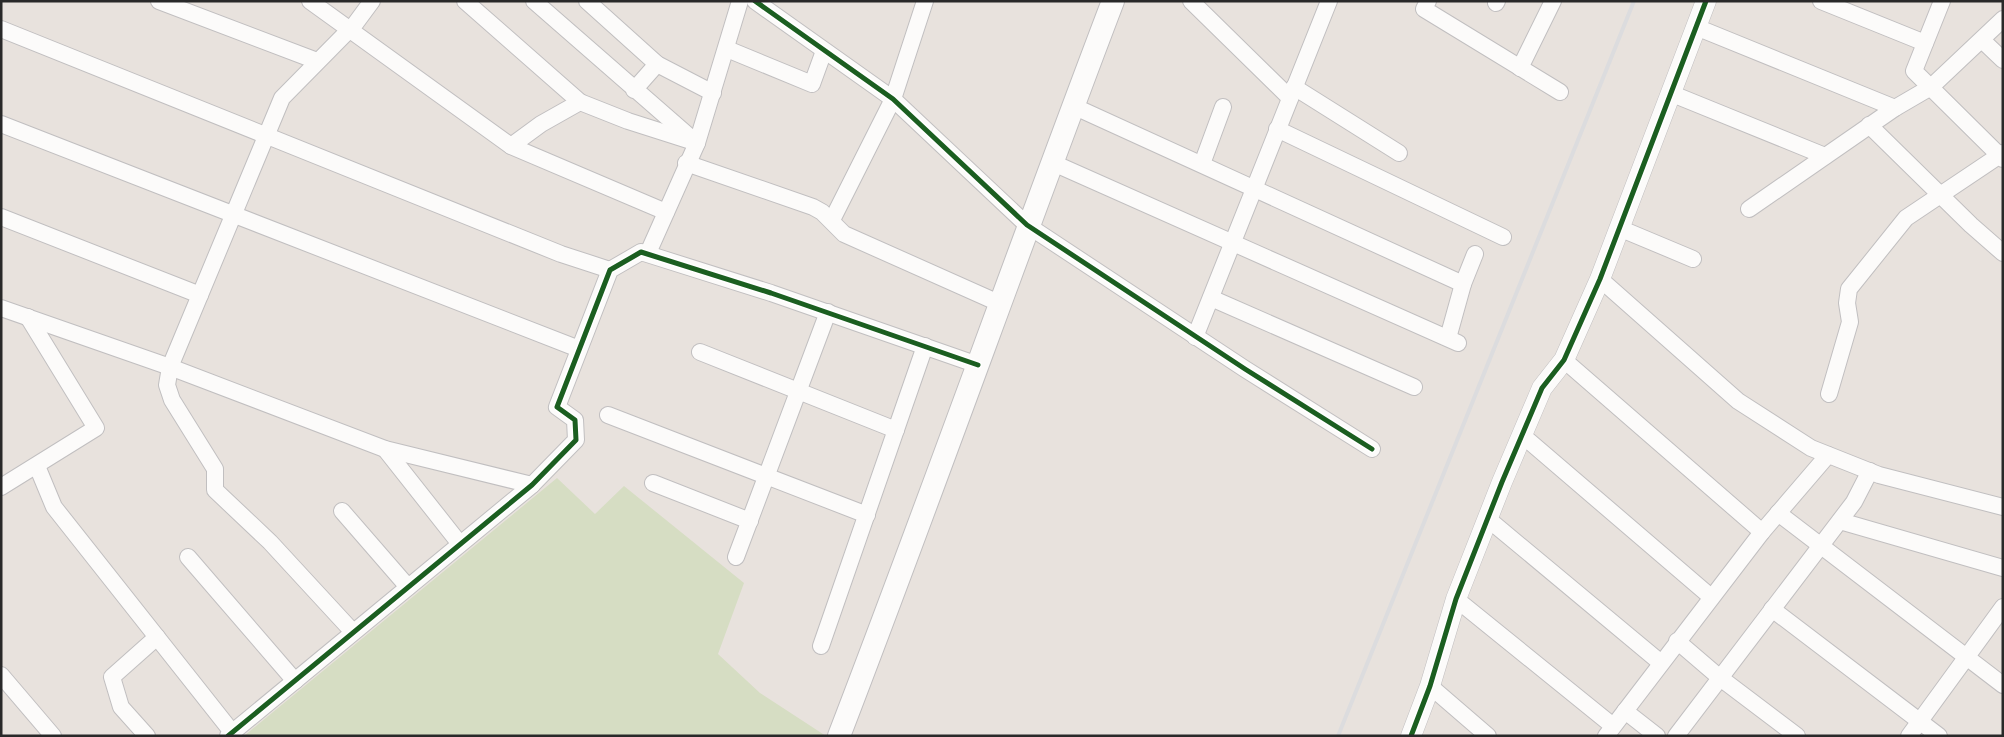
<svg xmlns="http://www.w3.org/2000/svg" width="2004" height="737" font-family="'Fira Sans Condensed',sans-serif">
<rect width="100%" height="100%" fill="#e8e2dd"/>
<path fill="#d6ddc3" d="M557,478L595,514L624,486L744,583L718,654L760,693L826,736H244Z"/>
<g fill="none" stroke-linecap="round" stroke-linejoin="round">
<g stroke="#c1bfc0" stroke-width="18">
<g id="minor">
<path d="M159,1L317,61"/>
<path d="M310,1L511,146L666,212"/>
<path d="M465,1L580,102L628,121L697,143"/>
<path d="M534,1L691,138"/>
<path d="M587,1L657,64L713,93"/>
<path d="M755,1L893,99L1027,225L1245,369L1372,449"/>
<path d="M1191,1L1290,98"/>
<path d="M1428,1L1424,9L1560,92"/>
<path d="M1821,1L1925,43"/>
<path d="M1942,1L1914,71L2003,159"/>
<path d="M1496,3L1497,1"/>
<path d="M1696,27L1895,108"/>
<path d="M1,29L561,254L610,270"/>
<path d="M1982,40L2003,60"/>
<path d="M727,49L812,84L824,51"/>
<path d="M1520,68L1553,1"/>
<path d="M1294,87L1399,153"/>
<path d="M634,90L657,64"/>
<path d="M1670,93L1825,156"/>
<path d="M1073,106L1463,284"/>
<path d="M1,124L579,349"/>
<path d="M1869,125L1971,225L2003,253"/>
<path d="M1277,129L1503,237"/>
<path d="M511,146L541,124L580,102"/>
<path d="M1051,162L1458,343"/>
<path d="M686,163L813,207L822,212L844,234L1001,304"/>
<path d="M1202,164L1223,107"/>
<path d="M1749,209L1895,108L1931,87L2003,19"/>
<path d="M1,217L200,295"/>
<path d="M832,220L893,99L925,1"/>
<path d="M1619,228L1693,259"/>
<path d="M648,253L697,143L740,1"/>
<path d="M1600,279L1738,401L1811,448L1879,475L2003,507"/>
<path d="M1211,298L1414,387"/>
<path d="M1,308L170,367L385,449L532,485"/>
<path d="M1195,337L1329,1"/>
<path d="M1448,338L1463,284L1475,254"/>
<path d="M700,352L896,430"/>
<path d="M1564,360L1762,532"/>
<path d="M1829,394L1850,322L1847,303L1849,289L1906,218L2003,153"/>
<path d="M608,415L867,515"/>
<path d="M1522,435L1711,597"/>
<path d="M385,449L460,544"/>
<path d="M37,466L54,507L232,732"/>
<path d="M653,483L750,521"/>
<path d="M1,487L96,428L28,317"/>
<path d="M342,511L408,587"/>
<path d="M1778,513L2003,685"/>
<path d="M1488,519L1661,663"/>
<path d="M1840,521L2003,568"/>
<path d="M188,557L295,681"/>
<path d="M736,557L828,312"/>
<path d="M1456,599L1613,726"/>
<path d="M1772,609L1939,736"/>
<path d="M353,632L270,542L215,490V469L172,400L167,385L170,367L282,98L355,24L372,1"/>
<path d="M1677,641L1719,677L1797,736"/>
<path d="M821,646L925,346"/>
<path d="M1,675L53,736"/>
<path d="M1430,686L1488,736"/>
<path d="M1625,711L1657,736"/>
<path d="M147,736L121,707L112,677L157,637"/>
<path d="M228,736L532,485L576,440L575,420L557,407L610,270L641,252L771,293L978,365"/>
<path d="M1606,736L1762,532L1828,455"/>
<path d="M1676,736L1854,502L1870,471"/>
<path d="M1909,736L2003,607"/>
</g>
</g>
<g stroke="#c1bfc0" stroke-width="21">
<path id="tertiary" d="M1411,736L1430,686L1456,599L1502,482L1542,388L1564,360L1600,279L1706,1"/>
</g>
<g stroke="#c1bfc0" stroke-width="24">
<path id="secondary" d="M839,736C933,492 1020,245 1113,1"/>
</g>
<use href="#minor" stroke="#fcfbfa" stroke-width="16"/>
<use href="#tertiary" stroke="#fcfbfa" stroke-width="20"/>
<use href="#secondary" stroke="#fcfbfa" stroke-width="22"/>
<path stroke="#dcdcde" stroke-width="4" d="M1338,736L1634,1"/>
<g stroke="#fff" stroke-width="8">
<g id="cycleway">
<path d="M755,1L893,99L1027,225L1245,369L1372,449"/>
<path d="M228,736L532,485L576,440L575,420L557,407L610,270L641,252L771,293L978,365"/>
<path d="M1411,736L1430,686L1456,599L1502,482L1542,388L1564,360L1600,279L1706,1"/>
</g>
</g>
<use href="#cycleway" stroke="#1b5e20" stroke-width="5"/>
</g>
<rect width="2004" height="737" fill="none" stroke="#292929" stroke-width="5"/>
</svg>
